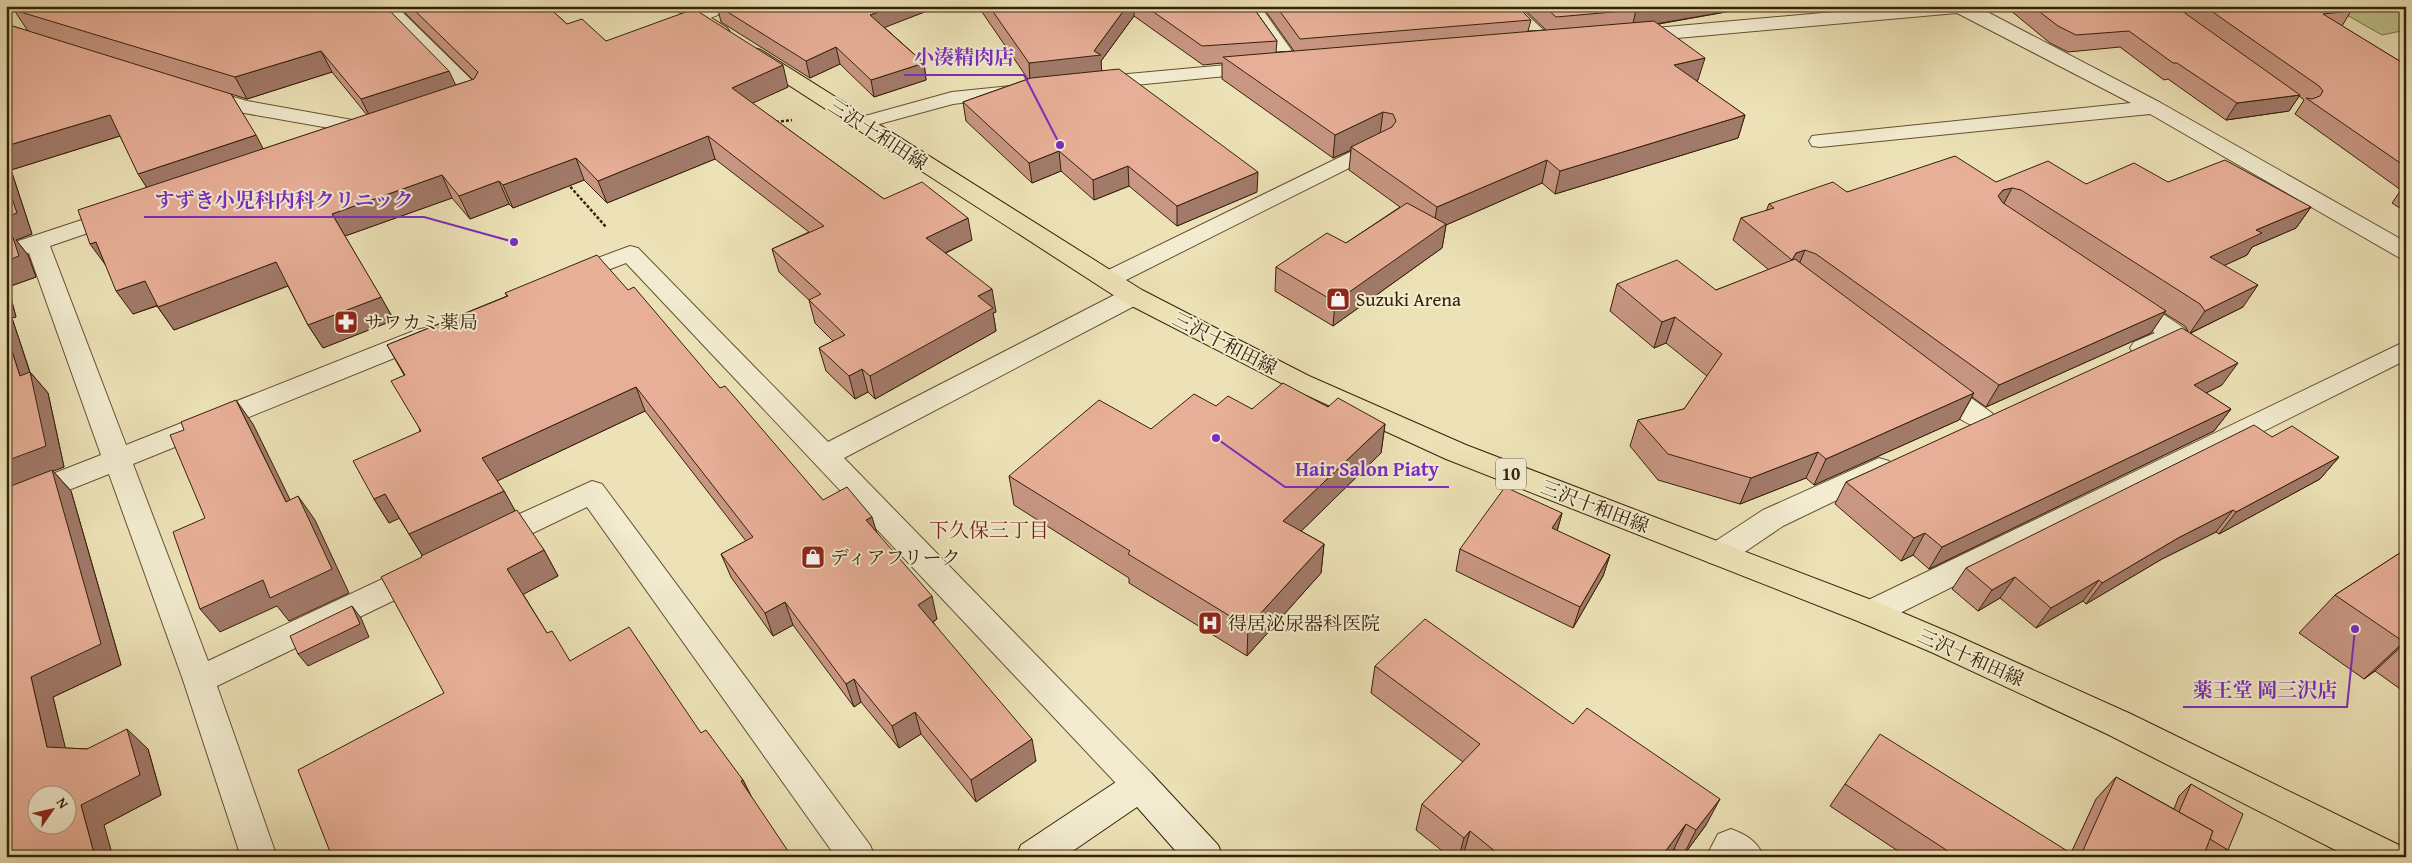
<svg xmlns="http://www.w3.org/2000/svg" width="2412" height="863" font-family="'Gentium Book Plus','Noto Serif JP',serif">
<rect width="100%" height="100%" fill="#ede2b7"/>
<filter id="stains"><feTurbulence type="fractalNoise" baseFrequency=".004" numOctaves="4"/><feColorMatrix values="0 0 0 0 .2 0 0 0 0 .09 0 0 0 0 .02 0 0 0 .5 -.17"/></filter>
<radialGradient id="worn" r=".72"><stop offset=".6" stop-color="#630" stop-opacity="0"/><stop offset="1" stop-color="#630" stop-opacity=".3"/></radialGradient>
<path fill="#bec28a" stroke="#7a7248" d="M2331,6H2406V30L2382,35Z"/>
<g fill="none" stroke-linecap="round" stroke-linejoin="round">
<g stroke="#645132" stroke-width="2">
<g id="lane">
<path d="M703,6H729C723,16 699,23 688,20L686,16L688,12Z"/>
<path d="M1241,6H1260L1302,65L1299,69L1292,71L1285,69Z"/>
<path d="M1498,6H1518L1554,40L1557,44L1554,48L1547,50L1540,48Z"/>
<path d="M1381,137L1389,138L1392,143L1389,148L1116,285L1107,288L1098,285L1095,280L1098,275Z"/>
</g>
</g>
<g stroke="#645132" stroke-width="2">
<g id="street">
<path d="M376,6H396L483,91L486,95C480,104 460,108 450,105L447,101L450,97L462,93Z"/>
<path d="M1901,6H1976L2161,103L2406,242V259L2398,257L2150,114L1820,147L1812,146L1809,141L1812,136L1820,135L2131,103L1957,13L1633,42L1626,40L1623,36L1626,32L1633,30Z"/>
<path d="M1259,62L1266,64L1269,68L1266,72L1095,89L1088,87L1085,83L1088,79L1095,77Z"/>
<path d="M1020,85L1027,87L1030,91L1027,95L953,104L861,129L854,127L850,123L854,119L952,92Z"/>
<path d="M203,88L247,101L369,123L377,124L380,129L377,134L369,135L244,113L196,98L193,94L196,90Z"/>
<path d="M118,208L126,210L130,215L126,220L50,246L126,445L416,330L425,328L434,330L438,336L434,342L133,464L208,661L410,566L421,562L432,566L436,574L432,582L217,686L277,857H241L183,680L109,474L6,515V492L101,455L29,253L6,260V245Z"/>
<path d="M630,246L638,248L828,442L1124,290L1133,288L1142,290L1145,296L1142,302L844,458L1152,774L1157,785L1152,796L1140,801L1128,796L626,263L569,285L560,282L557,277L560,272Z"/>
<path d="M2127,294L2136,296L2184,328L2188,334C2180,346 2148,358 2134,354L2130,348L2134,342L2155,333L2118,308L2115,302L2118,296Z"/>
<path d="M2406,341V360L1882,622L1871,626L1860,622L1855,613L1860,604Z"/>
<path d="M1937,377L1946,380L1992,413L1996,420L1992,427C1968,433 1945,406 1928,392L1924,386L1928,380Z"/>
<path d="M1879,458L1889,461L1893,468L1889,475L1783,526L1730,562L1719,566L1708,562L1704,554L1708,546L1763,510Z"/>
<path d="M592,481L602,484L870,845L875,857H836L587,507L504,547L493,550L482,547L478,539L482,531Z"/>
<path d="M1731,829C1747,835 1757,841 1764,857H1706L1718,834Z"/>
</g>
</g>
<g stroke="#362106" stroke-width="2">
<path id="secondary" d="M1140,769L1152,774L1218,845L1223,857H1181L1137,807L1064,857H1016L1021,845L1128,774Z"/>
</g>
<g stroke="#362106" stroke-width="2">
<g id="primary">
<path d="M671,6H693L727,28L730,32L727,36L720,38L713,36Z"/>
<path d="M754,48L761,50L1142,290L1309,376L1466,445L1882,604L1953,634L2131,714L2399,845L2404,857H2349L2107,734L1931,652L1860,622L1446,459L1291,388L1124,302L747,58L744,54L747,50Z"/>
</g>
</g>
<g stroke="#362106" stroke-width="2.5" stroke-dasharray="3 2" stroke-linecap="butt">
<path d="M776,122L792,120"/>
<path d="M567,183L606,227"/>
</g>
<use href="#lane" fill="#f3ecd0" fill-rule="evenodd"/>
<use href="#street" fill="#f3ecd0" fill-rule="evenodd"/>
<use href="#secondary" fill="#f3ecd0" fill-rule="evenodd"/>
<use href="#primary" fill="#ede2b7" fill-rule="evenodd"/>
</g>
<g fill="#c89683" stroke="#362106" fill-rule="evenodd">
<path d="M385,6L455,85L473,80L398,6H547L567,24L606,41L788,87L752,103L884,199L972,240L946,253L996,312L993,313L996,331L875,399L868,392L855,399L826,371L819,348L833,341L815,323L809,300L779,272L772,249L809,232L715,159L607,203L584,180L513,208L509,204L470,219L452,198L345,236L394,320L323,348L308,325L288,286L174,330L157,306L133,314L147,188L120,136L11,170L32,234L16,240L28,255L36,277L8,287L16,317L12,318L30,372L48,393L64,467L53,471L71,491L121,665L53,697L65,748L87,749H148L161,795L104,825L6,857V24L28,31L14,10ZM332,72L367,115L263,149L231,94L247,99Z"/>
<path d="M717,6H940L884,27L924,63L926,80L874,97L840,64L810,78L721,22Z"/>
<path d="M982,6H1252L1277,41L1276,52L1294,51L1262,6H1517L1531,20L1528,31L1546,30L1521,6H1755L1754,7L1659,24L1698,80L1696,81L1745,115L1738,138L1555,194L1542,183L1446,225L1442,248L1333,326L1275,291L1276,267L1346,243L1400,207L1349,170L1351,150L1333,158L1222,79V63L1203,65L1134,16L1101,61V70L1257,192L1177,226L1129,186L1094,200L1061,171L1032,183L966,121L963,102L1028,79L982,12Z"/>
<path d="M2005,6H2344L2351,11L2342,26L2406,65V212L2392,203L2401,190L2295,114L2304,100L2299,96L2289,111L2226,120L2168,79L2164,80L2120,47L2068,52L2050,43Z"/>
<path d="M1996,182L2086,184L2168,182L2311,207L2296,228L2252,247L2247,255L2225,265L2243,307L2191,333L2222,385L2206,393L2231,409L2214,431L1929,569L1913,555L1901,561L1835,504L1846,482L2188,331L2185,326L2164,313L2151,333L1986,407L1972,397L1959,420L1814,485L1806,478L1740,504L1658,480L1630,446L1638,420L1684,409L1707,376L1666,343L1654,348L1610,311L1617,284L1716,290L1769,270L1733,240L1741,218L1766,211L1769,204L1847,192Z"/>
<path d="M628,290L720,388L823,500L877,533L937,619L933,622L1036,761L976,802L921,734L899,748L861,702L854,707L793,625L773,636L731,577L721,554L746,541L645,411L497,481L504,491L515,511L544,550L558,576L523,594L547,633L570,661L701,733L743,780L750,794L444,693L422,555L399,518L389,523L374,499L420,431L404,375L387,345L507,296L505,293Z"/>
<path d="M1216,406L1252,409L1328,407L1385,424L1381,453L1301,531L1324,544L1321,573L1247,656L1129,583V578L1014,505L1009,476L1151,429Z"/>
<path d="M2272,437L2339,457L2320,479L2219,534L2216,532L2162,559L2086,604L2083,601L2036,628L2000,598L1978,611L1952,589L1966,568Z"/>
<path d="M1562,513L1557,531L1610,555L1603,576L1573,628L1456,571L1460,549Z"/>
<path d="M2406,549V693L2375,671L2364,679L2299,633L2335,595Z"/>
<path d="M1375,666L1706,825L1683,856L1674,849L1668,857H1464L1463,856V857H1450L1416,830L1422,804L1463,762L1371,693Z"/>
<path d="M2116,777L2174,809L2179,796L2191,784L2228,850L2220,857H2209L2204,854L2203,857H1907L1830,806L1845,784L2071,853L2096,799Z"/>
</g>
<g fill="#a27a6a" stroke="#362106">
<path d="M894,6H940L873,32L870,15Z"/>
<path d="M1127,6H1134V16L1101,61L1102,74L1030,82L1029,63L1094,51Z"/>
<path d="M1659,6H1755L1754,7L1632,28L1636,10Z"/>
<path d="M836,47L840,64L810,78L806,61Z"/>
<path d="M321,51L332,72L247,99L235,77Z"/>
<path d="M1705,58L1698,80L1668,88L1674,65Z"/>
<path d="M924,63L926,80L874,97L871,80Z"/>
<path d="M783,65L788,87L738,110L732,88Z"/>
<path d="M449,71L459,92L372,121L361,99Z"/>
<path d="M2300,95L2289,111L2226,120L2237,103Z"/>
<path d="M1383,112L1380,135L1351,147V150L1333,158L1335,135Z"/>
<path d="M110,115L123,135L11,170L32,234L16,240L28,255L36,277L8,287L16,317L12,318L31,376L30,372L48,393L64,467L53,471L71,491L121,665L53,697L70,767L47,747L31,677L6,490V461L20,376L6,333V146Z"/>
<path d="M1745,115L1738,138L1555,194L1560,171Z"/>
<path d="M256,135L267,156L151,194L138,174Z"/>
<path d="M708,136L715,159L607,203L598,181Z"/>
<path d="M1059,151L1061,171L1032,183L1029,163Z"/>
<path d="M576,158L584,180L513,208L503,185Z"/>
<path d="M1547,160L1542,183L1446,225L1442,248L1333,326L1335,302L1433,231L1437,207Z"/>
<path d="M1128,166L1129,186L1094,200L1093,180Z"/>
<path d="M1258,172L1257,192L1177,226V206Z"/>
<path d="M442,175L452,198L345,236L332,214Z"/>
<path d="M499,181L509,204L470,219L459,196Z"/>
<path d="M2012,188L2001,209L1998,196L2003,190Z"/>
<path d="M2311,207L2296,228L2252,247L2247,255L2195,279L2210,257L2256,230Z"/>
<path d="M968,218L972,240L930,260L926,238Z"/>
<path d="M96,242L107,267L90,244Z"/>
<path d="M1805,250L1796,272L1792,260L1796,253Z"/>
<path d="M276,262L290,285L174,330L158,307Z"/>
<path d="M145,281L161,304L133,314L116,291Z"/>
<path d="M2258,285L2243,307L2190,333L2205,311Z"/>
<path d="M992,289L996,312L993,313L996,331L875,399L870,376L978,296Z"/>
<path d="M381,297L394,320L323,348L308,325Z"/>
<path d="M2166,311L2151,333L1986,407L1999,385Z"/>
<path d="M1675,317L1666,343L1654,348L1662,322Z"/>
<path d="M2238,363L2222,385L2178,407L2194,385Z"/>
<path d="M862,369L868,392L855,399L849,376Z"/>
<path d="M636,387L645,411L495,482L482,458Z"/>
<path d="M1974,393L1959,420L1814,485L1826,459Z"/>
<path d="M236,400L253,424L303,526L286,502Z"/>
<path d="M2231,409L2214,431L1929,569L1942,547Z"/>
<path d="M1385,424L1381,453L1282,550L1283,521Z"/>
<path d="M1818,452L1806,478L1740,504L1751,478Z"/>
<path d="M2339,457L2320,479L2219,534L2236,512Z"/>
<path d="M504,491L517,514L424,558L409,534Z"/>
<path d="M385,494L400,518L389,523L374,499Z"/>
<path d="M298,496L315,520L349,593L289,621L277,606L220,632L200,609Z"/>
<path d="M2233,510L2216,532L2162,559L2086,604L2102,583L2178,538Z"/>
<path d="M1562,513L1556,535L1552,528Z"/>
<path d="M872,517L879,540L866,520Z"/>
<path d="M1925,533L1913,555L1901,561L1914,538Z"/>
<path d="M1324,544L1321,573L1247,656L1248,627Z"/>
<path d="M544,550L558,576L522,595L507,569Z"/>
<path d="M1610,555L1603,576L1573,628L1580,607Z"/>
<path d="M2015,577L2000,598L1978,611L1992,590Z"/>
<path d="M2099,580L2083,601L2036,628L2051,608Z"/>
<path d="M932,596L937,619L924,628L918,605Z"/>
<path d="M785,602L793,625L773,636L765,613Z"/>
<path d="M352,606L361,618L369,637L308,666L298,654Z"/>
<path d="M2406,640V642L2375,671L2364,679Z"/>
<path d="M854,679L861,702L854,707L846,684Z"/>
<path d="M915,712L921,734L899,748L892,726Z"/>
<path d="M127,729L148,749L161,795L104,825L113,857H95L81,805Z"/>
<path d="M1032,739L1036,761L976,802L971,780Z"/>
<path d="M743,780L755,804L741,781Z"/>
<path d="M1720,799L1706,825L1683,856L1696,830Z"/>
<path d="M1686,824L1674,849L1668,857H1661Z"/>
<path d="M1470,831L1463,856V857H1459L1464,838Z"/>
</g>
<g fill="#e8af98" stroke="#362106" fill-rule="evenodd">
<path d="M12,6H385L449,71L361,99L321,51L235,77L14,10Z"/>
<path d="M410,6H547L567,24L582,19L606,41L694,9L783,65L732,88L884,199L922,182L968,218L926,238L992,289L978,296L993,308L870,376L862,369L849,376L819,348L845,335L809,300L821,294L772,249L824,226L708,136L598,181L576,158L503,185L499,181L459,196L442,175L332,214L381,297L308,325L276,262L158,307L145,281L116,291L96,242L90,244L78,210L474,79L478,72Z"/>
<path d="M718,6H894L870,15L924,63L871,80L836,47L806,61Z"/>
<path d="M989,6H1127L1094,51L1101,55L1029,63Z"/>
<path d="M1145,6H1252L1277,41L1202,46Z"/>
<path d="M1276,6H1517L1531,20L1300,39Z"/>
<path d="M1544,6H1659L1636,10L1556,17Z"/>
<path d="M2032,6H2175L2300,95L2237,103L2177,63H2173L2129,31L2076,35L2058,26Z"/>
<path d="M2204,6H2344L2351,11L2323,14L2406,65V167L2306,98L2312,99L2320,96L2323,91L2319,86Z"/>
<path d="M1654,21L1705,58L1674,65L1745,115L1560,171L1547,160L1437,207L1351,147L1392,127L1396,121L1393,114L1383,112L1335,135L1223,57Z"/>
<path d="M6,24L231,94L256,135L138,174L110,115L6,146Z"/>
<path d="M1119,69L1258,172L1177,206L1128,166L1093,180L1059,151L1029,163L963,102L1031,78Z"/>
<path d="M1955,156L1996,182L2048,161L2086,184L2134,163L2168,182L2225,160L2311,207L2256,230L2262,233L2210,257L2258,285L2205,311L2200,304L2021,190L2012,188L2003,190L1998,196L2003,203L2166,311L1999,385L1816,254L1805,250L1796,253L1792,260L1741,218L1774,208L1769,204L1833,182L1847,192Z"/>
<path d="M6,181L17,213L6,217Z"/>
<path d="M1407,203L1446,224L1335,302L1276,267L1327,233L1346,243Z"/>
<path d="M12,235L19,256L6,261V236Z"/>
<path d="M597,255L628,290L634,287L720,388L725,386L823,500L847,487L872,517L866,520L932,596L918,605L1032,739L971,780L915,712L892,726L854,679L846,684L785,602L765,613L721,554L753,537L636,387L482,458L504,491L409,534L385,494L374,499L353,461L421,431L391,381L405,375L387,345L508,296L505,293Z"/>
<path d="M1795,259L1974,393L1826,459L1818,452L1751,478L1668,454L1638,420L1684,409L1722,354L1675,317L1662,322L1617,284L1677,260L1716,290Z"/>
<path d="M2182,328L2238,363L2194,385L2231,409L1942,547L1925,533L1914,538L1846,482Z"/>
<path d="M6,333L20,376L30,372L46,446L6,461Z"/>
<path d="M1283,383L1328,407L1338,398L1385,424L1283,521L1324,544L1248,627L1128,554L1130,551L1009,476L1099,400L1151,429L1194,394L1216,406L1228,396L1252,409Z"/>
<path d="M236,400L286,502L298,496L332,569L270,598L263,580L200,609L173,532L205,518L170,435L184,430L181,422Z"/>
<path d="M2254,425L2272,437L2292,426L2339,457L2236,512L2233,510L2178,538L2102,583L2099,580L2051,608L2015,577L1992,590L1966,568Z"/>
<path d="M52,470L101,644L31,677L47,747L87,749L127,729L140,775L81,805L95,857H6V488ZM38,796H68V826H38Z"/>
<path d="M1505,487L1562,513L1552,528L1610,555L1580,607L1460,549Z"/>
<path d="M517,510L544,550L507,569L547,633L552,631L570,661L629,627L701,733L706,730L743,780L741,781L792,857H332L298,770L444,693L381,577L422,557L421,556Z"/>
<path d="M2406,549V640L2404,642L2335,595Z"/>
<path d="M352,606L360,624L298,654L290,636Z"/>
<path d="M1425,619L1573,724L1587,708L1720,799L1696,830L1686,824L1661,857H1502L1470,831L1464,838L1422,804L1480,744L1375,666Z"/>
<path d="M1880,734L2077,857H1957L1845,784Z"/>
<path d="M2116,777L2213,831L2203,857H2080Z"/>
<path d="M2191,784L2243,814L2228,850L2210,839L2213,831L2179,812Z"/>
</g>
<defs>
<g id="shop-square" transform="scale(1.25)"><rect x="-9" y="-9" width="18" height="18" rx="4" fill="#8f2418" stroke="#f3ecd0"/><path d="M-5-2.5h2.3a2.7 3.5 0 0 1 5.4 0H5L5.5 6h-11ZM-1.5-2.5h3a1.5 2.3 0 0 0-3 0Z" fill="#fff"/></g>
<g id="pharmacy-square" transform="scale(1.25)"><rect x="-9" y="-9" width="18" height="18" rx="4" fill="#8f2418" stroke="#f3ecd0"/><path d="M-2-6h4v4h4v4h-4v4h-4v-4h-4v-4h4Z" fill="#fff"/></g>
<g id="hospital-square" transform="scale(1.25)"><rect x="-9" y="-9" width="18" height="18" rx="4" fill="#8f2418" stroke="#f3ecd0"/><path d="M-5-5h3v3.5h4V-5h3V5h-3V1.5h-4V5h-3Z" fill="#fff"/></g>
</defs>
<g fill-rule="evenodd">
<use href="#shop-square" x="1338" y="299"/>
<use href="#pharmacy-square" x="346" y="322"/>
<use href="#shop-square" x="813" y="557"/>
<use href="#hospital-square" x="1210" y="623"/>
</g>
<g text-anchor="middle" stroke-width="4" stroke-linejoin="round" paint-order="stroke">
<rect fill="#f3ecd0" stroke="#6f5e43" stroke-width="1" x="1496" y="458.5" width="30" height="31" rx="4"/>
<g font-size="18" font-weight="bold" fill="#362106">
<text x="1511" y="480">10</text>
</g>
<g font-size="19" fill="#362106" stroke="#f3ecd0">
<text transform="translate(878 134) rotate(33)" y="7">三沢十和田線</text>
<text transform="translate(1225 343) rotate(27)" y="7">三沢十和田線</text>
<text transform="translate(1595 506) rotate(21)" y="7">三沢十和田線</text>
<text transform="translate(1971 657) rotate(24)" y="7">三沢十和田線</text>
</g>
<g font-size="19" fill="#362106" stroke="#f3ecd0" text-anchor="start">
<text x="1356" y="306">Suzuki Arena</text>
<text x="364" y="329">サワカミ薬局</text>
<text x="830" y="564">ディアフリーク</text>
<text x="1228" y="630">得居泌尿器科医院</text>
</g>
<g font-size="20" fill="#7a1f14" stroke="#f3ecd0">
<text x="989" y="537">下久保三丁目</text>
</g>
</g>
<path fill="none" stroke="#7b2cbf" stroke-width="2" d="M1060 145L1024 75H904M514 242L424 217H144M1216 438L1285 487H1449M2355 629L2347 707H2183"/>
<g fill="#7b2cbf" stroke="#f3ecd0" stroke-width="2">
<circle cx="1060" cy="145" r="5"/>
<circle cx="514" cy="242" r="5"/>
<circle cx="1216" cy="438" r="5"/>
<circle cx="2355" cy="629" r="5"/>
</g>
<g font-size="20" text-anchor="middle" font-weight="bold" fill="#7b2cbf" stroke="#f3ecd0" stroke-width="4" stroke-linejoin="round" paint-order="stroke">
<text x="964" y="64">小湊精肉店</text>
<text x="284" y="207">すずき小児科内科クリニック</text>
<text x="1367" y="476">Hair Salon Piaty</text>
<text x="2265" y="697">薬王堂 岡三沢店</text>
</g>
<rect width="2412" height="863" fill="none" stroke="#ede2b7" stroke-width="25"/>
<rect x="8" y="8" width="2397" height="848" fill="none" stroke="#362106" stroke-width="2.5"/>
<rect x="12" y="12" width="2387" height="838" fill="none" stroke="#362106"/>
<g transform="translate(52 810) rotate(56)"><circle r="24" fill="#f3ecd0" stroke="#a79b7f"/>
<path d="M0-4L9 19L0 12L-9 19Z" fill="#8f2418"/>
<text y="-8" font-size="14" font-weight="bold" text-anchor="middle" fill="#362106">N</text>
</g>
<rect width="100%" height="100%" filter="url(#stains)"/>
<rect width="100%" height="100%" fill="url(#worn)"/>
</svg>
